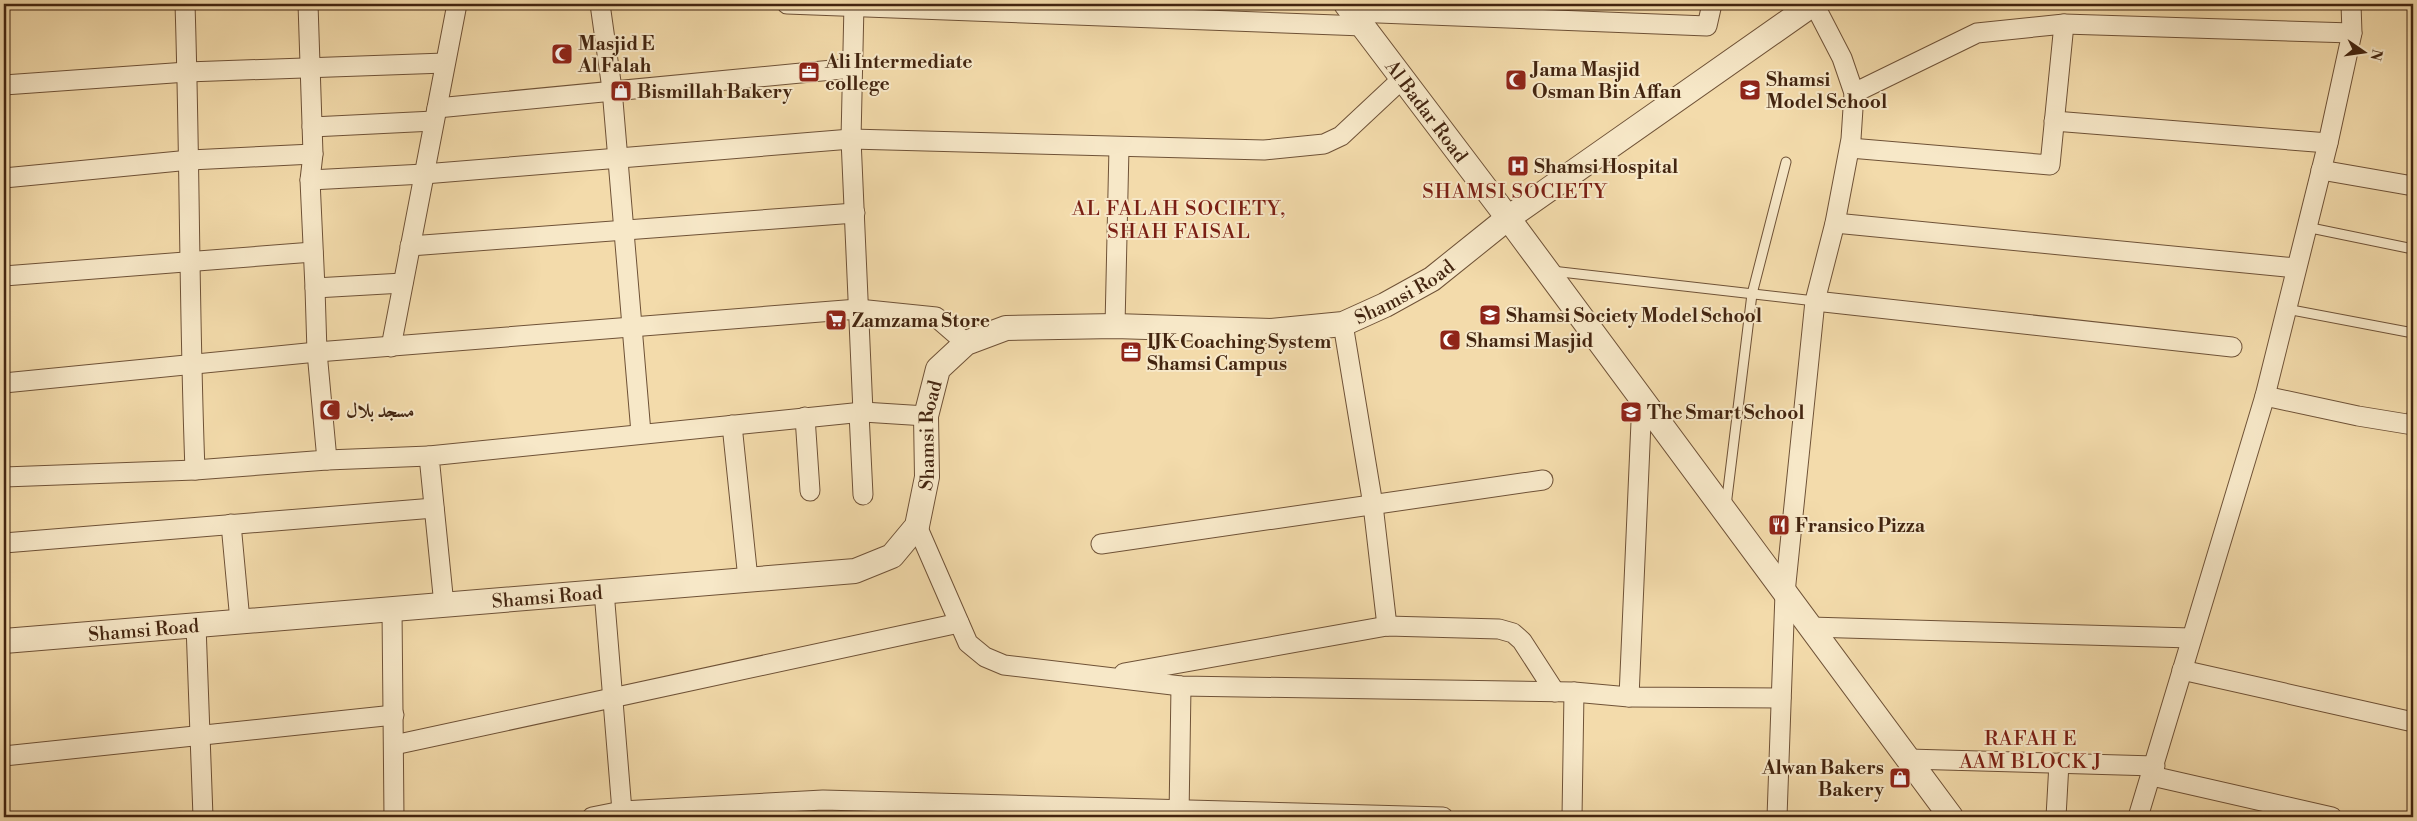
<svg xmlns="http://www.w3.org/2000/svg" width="2417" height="821" font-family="'Libre Bodoni',Amiri,serif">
<rect width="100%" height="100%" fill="#f3dbab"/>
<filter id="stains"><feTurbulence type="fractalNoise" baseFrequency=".004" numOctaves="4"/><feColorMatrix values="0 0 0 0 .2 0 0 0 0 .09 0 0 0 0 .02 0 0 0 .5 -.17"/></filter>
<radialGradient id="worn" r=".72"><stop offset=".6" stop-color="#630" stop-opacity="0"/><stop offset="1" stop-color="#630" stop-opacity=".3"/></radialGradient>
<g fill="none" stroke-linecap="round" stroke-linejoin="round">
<g stroke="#6f5237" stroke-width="11">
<g id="service">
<path d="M2306,227L2413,249"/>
<path d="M1552,271L1815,301"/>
<path d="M2286,309L2413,333"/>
<path d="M2410,424L2413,409"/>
<path d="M1726,506L1752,294L1786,162"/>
</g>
</g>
<g stroke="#6f5237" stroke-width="21">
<g id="minor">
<path d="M185,4C190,159 189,315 195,470"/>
<path d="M600,4L612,89L641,433"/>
<path d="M787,4L1363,26"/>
<path d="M854,4L851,139L863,412"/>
<path d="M1353,12L1707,26L1712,4"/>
<path d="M4,85L187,72L445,63"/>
<path d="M1854,93L1977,33L2064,24L2352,33"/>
<path d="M437,108L853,68"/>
<path d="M2054,121L2328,143"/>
<path d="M312,127L434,121"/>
<path d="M1850,148L2050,165L2064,24"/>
<path d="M2321,170L2413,186"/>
<path d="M4,178L190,160L313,154"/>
<path d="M310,180L424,174L851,139L1264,150L1324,144L1341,136L1403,78"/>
<path d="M1835,223L2296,268"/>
<path d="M410,246L855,213"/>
<path d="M4,276L313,252"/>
<path d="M315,288L403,283"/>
<path d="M1815,301L2232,347"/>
<path d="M1343,324L1373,505L1387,626"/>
<path d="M1115,326L1119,147"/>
<path d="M391,347L457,4"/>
<path d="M4,383L317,352L858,309L936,317L966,343"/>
<path d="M2265,396L2358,416L2413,425"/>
<path d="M859,413L863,495"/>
<path d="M805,417L810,491"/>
<path d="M732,425L748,579"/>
<path d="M327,460L429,456"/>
<path d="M4,477L195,470L327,460L317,352L315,288L310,180L313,154L308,4"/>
<path d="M231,524L240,621"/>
<path d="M917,526L968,643L985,657L1004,665L1181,686L1574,692L1629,697L1781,698"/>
<path d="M4,543L434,508"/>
<path d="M1101,544L1543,480"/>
<path d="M604,591L622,811"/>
<path d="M444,605L429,456L863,412L926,416"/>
<path d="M392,610L394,817"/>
<path d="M196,625L203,817"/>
<path d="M1810,627L2191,638"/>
<path d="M2182,670L2413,722"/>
<path d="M1124,673L1387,626L1499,629L1513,633L1522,641L1555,692"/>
<path d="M1629,697L1642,399"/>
<path d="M394,745L959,623"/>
<path d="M4,756L394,715"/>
<path d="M1908,759L2155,766"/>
<path d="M2152,776L2332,817"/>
<path d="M592,817L622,811L823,800L1443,817"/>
<path d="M1179,817L1181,686"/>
<path d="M1572,817L1574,692"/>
<path d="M1777,817L1785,593L1815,301L1835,223L1851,139L1854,93L1842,58L1814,4"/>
<path d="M2056,817L2059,763"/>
<path d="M2138,817L2265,396L2328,143L2352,33L2351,4"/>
</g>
</g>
<g stroke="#6f5237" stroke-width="26">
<g id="tertiary">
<path id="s1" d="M1346,4L1508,218L1951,817"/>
<path id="s2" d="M4,641L855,571L892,556L917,526L927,477L926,416L938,369L966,343L1006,328L1115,326L1271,331L1343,324L1385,305L1432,279L1508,218L1813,4"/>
</g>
</g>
<use href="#service" stroke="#f7e8c8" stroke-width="9"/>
<use href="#minor" stroke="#f7e8c8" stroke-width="19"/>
<use href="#tertiary" stroke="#f7e8c8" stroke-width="24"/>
</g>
<defs>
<g id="mosque-square" transform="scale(1.125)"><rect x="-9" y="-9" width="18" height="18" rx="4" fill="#8f2418" stroke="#f7e8c8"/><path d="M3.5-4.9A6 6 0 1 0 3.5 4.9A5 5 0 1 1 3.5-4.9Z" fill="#fff"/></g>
<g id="office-square" transform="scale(1.125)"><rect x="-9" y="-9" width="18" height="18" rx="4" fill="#8f2418" stroke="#f7e8c8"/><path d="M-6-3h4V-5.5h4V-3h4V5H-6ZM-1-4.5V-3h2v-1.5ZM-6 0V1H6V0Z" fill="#fff"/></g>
<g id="school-square" transform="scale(1.125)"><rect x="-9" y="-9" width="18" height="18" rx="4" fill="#8f2418" stroke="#f7e8c8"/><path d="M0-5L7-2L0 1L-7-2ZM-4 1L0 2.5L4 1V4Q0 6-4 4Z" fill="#fff"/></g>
<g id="shop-square" transform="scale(1.125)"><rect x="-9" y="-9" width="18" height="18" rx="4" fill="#8f2418" stroke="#f7e8c8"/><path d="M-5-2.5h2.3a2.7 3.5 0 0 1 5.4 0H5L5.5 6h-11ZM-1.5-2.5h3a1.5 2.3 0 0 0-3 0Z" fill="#fff"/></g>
<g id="hospital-square" transform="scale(1.125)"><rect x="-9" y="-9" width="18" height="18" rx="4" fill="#8f2418" stroke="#f7e8c8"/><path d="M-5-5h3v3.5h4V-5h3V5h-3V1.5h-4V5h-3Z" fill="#fff"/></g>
<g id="supermarket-square" transform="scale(1.125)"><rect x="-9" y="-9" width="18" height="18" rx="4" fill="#8f2418" stroke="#f7e8c8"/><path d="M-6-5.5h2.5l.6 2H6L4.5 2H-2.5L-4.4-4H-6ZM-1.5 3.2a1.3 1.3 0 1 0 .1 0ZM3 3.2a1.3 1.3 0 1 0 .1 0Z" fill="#fff"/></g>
<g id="restaurant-square" transform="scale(1.125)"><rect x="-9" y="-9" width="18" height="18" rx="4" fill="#8f2418" stroke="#f7e8c8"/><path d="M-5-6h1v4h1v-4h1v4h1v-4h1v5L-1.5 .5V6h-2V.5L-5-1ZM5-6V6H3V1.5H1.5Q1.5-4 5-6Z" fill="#fff"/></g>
</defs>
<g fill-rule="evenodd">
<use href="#mosque-square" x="562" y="54"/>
<use href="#office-square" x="809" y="72"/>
<use href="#mosque-square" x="1516" y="80"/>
<use href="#school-square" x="1750" y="90"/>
<use href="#shop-square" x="621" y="91"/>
<use href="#hospital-square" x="1518" y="166"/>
<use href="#school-square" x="1490" y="315"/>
<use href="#supermarket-square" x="836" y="320"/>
<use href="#mosque-square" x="1450" y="340"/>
<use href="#office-square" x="1131" y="352"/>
<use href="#mosque-square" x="330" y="410"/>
<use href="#school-square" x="1631" y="412"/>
<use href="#restaurant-square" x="1779" y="525"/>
<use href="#shop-square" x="1900" y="778"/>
</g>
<g text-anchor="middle" stroke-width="4" stroke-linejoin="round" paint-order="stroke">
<g font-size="19" font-weight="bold" fill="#432510" stroke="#f7e8c8" text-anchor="start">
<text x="578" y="50">Masjid E<tspan x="578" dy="22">Al Falah</tspan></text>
<text x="825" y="68">Ali Intermediate<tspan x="825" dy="22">college</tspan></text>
<text x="1532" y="76">Jama Masjid<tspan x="1532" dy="22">Osman Bin Affan</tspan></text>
<text x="1766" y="86">Shamsi<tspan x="1766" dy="22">Model School</tspan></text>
<text x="637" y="98">Bismillah Bakery</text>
<text x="1534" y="173">Shamsi Hospital</text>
<text x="1506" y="322">Shamsi Society Model School</text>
<text x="852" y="327">Zamzama Store</text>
<text x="1466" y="347">Shamsi Masjid</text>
<text x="1147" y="348">IJK Coaching System<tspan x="1147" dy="22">Shamsi Campus</tspan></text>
<text x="346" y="417">مسجد بلال</text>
<text x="1647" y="419">The Smart School</text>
<text x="1795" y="532">Fransico Pizza</text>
<text x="1884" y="774" text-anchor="end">Alwan Bakers<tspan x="1884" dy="22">Bakery</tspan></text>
</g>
<g font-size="19" fill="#432510" stroke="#f7e8c8">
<text dy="7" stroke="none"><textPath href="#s1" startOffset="134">Al Badar Road</textPath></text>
<text dy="7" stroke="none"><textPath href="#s2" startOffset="1580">Shamsi Road</textPath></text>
<text dy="7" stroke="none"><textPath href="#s2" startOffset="1025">Shamsi Road</textPath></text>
<text dy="7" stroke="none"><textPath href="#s2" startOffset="545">Shamsi Road</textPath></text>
<text dy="7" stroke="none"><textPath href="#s2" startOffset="140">Shamsi Road</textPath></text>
</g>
<g font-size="20" letter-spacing="1" fill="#7a1f14" stroke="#f7e8c8">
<text x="1515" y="198">SHAMSI SOCIETY</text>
<text x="1179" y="215">AL FALAH SOCIETY,<tspan x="1179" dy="23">SHAH FAISAL</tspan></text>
<text x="2031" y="745">RAFAH E<tspan x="2031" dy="23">AAM BLOCK J</tspan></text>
</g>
</g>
<rect width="2417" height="821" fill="none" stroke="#f3dbab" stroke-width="20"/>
<rect x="5" y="5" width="2407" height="811" fill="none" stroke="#432510" stroke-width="2.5"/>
<rect x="10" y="10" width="2397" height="801" fill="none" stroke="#432510"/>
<g transform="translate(2364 52) rotate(103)" stroke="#f7e8c8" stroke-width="4" paint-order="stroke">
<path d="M0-4L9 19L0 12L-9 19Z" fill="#432510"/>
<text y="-8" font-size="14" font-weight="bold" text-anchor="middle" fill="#432510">N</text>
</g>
<rect width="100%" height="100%" filter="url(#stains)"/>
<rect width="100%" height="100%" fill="url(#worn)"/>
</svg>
